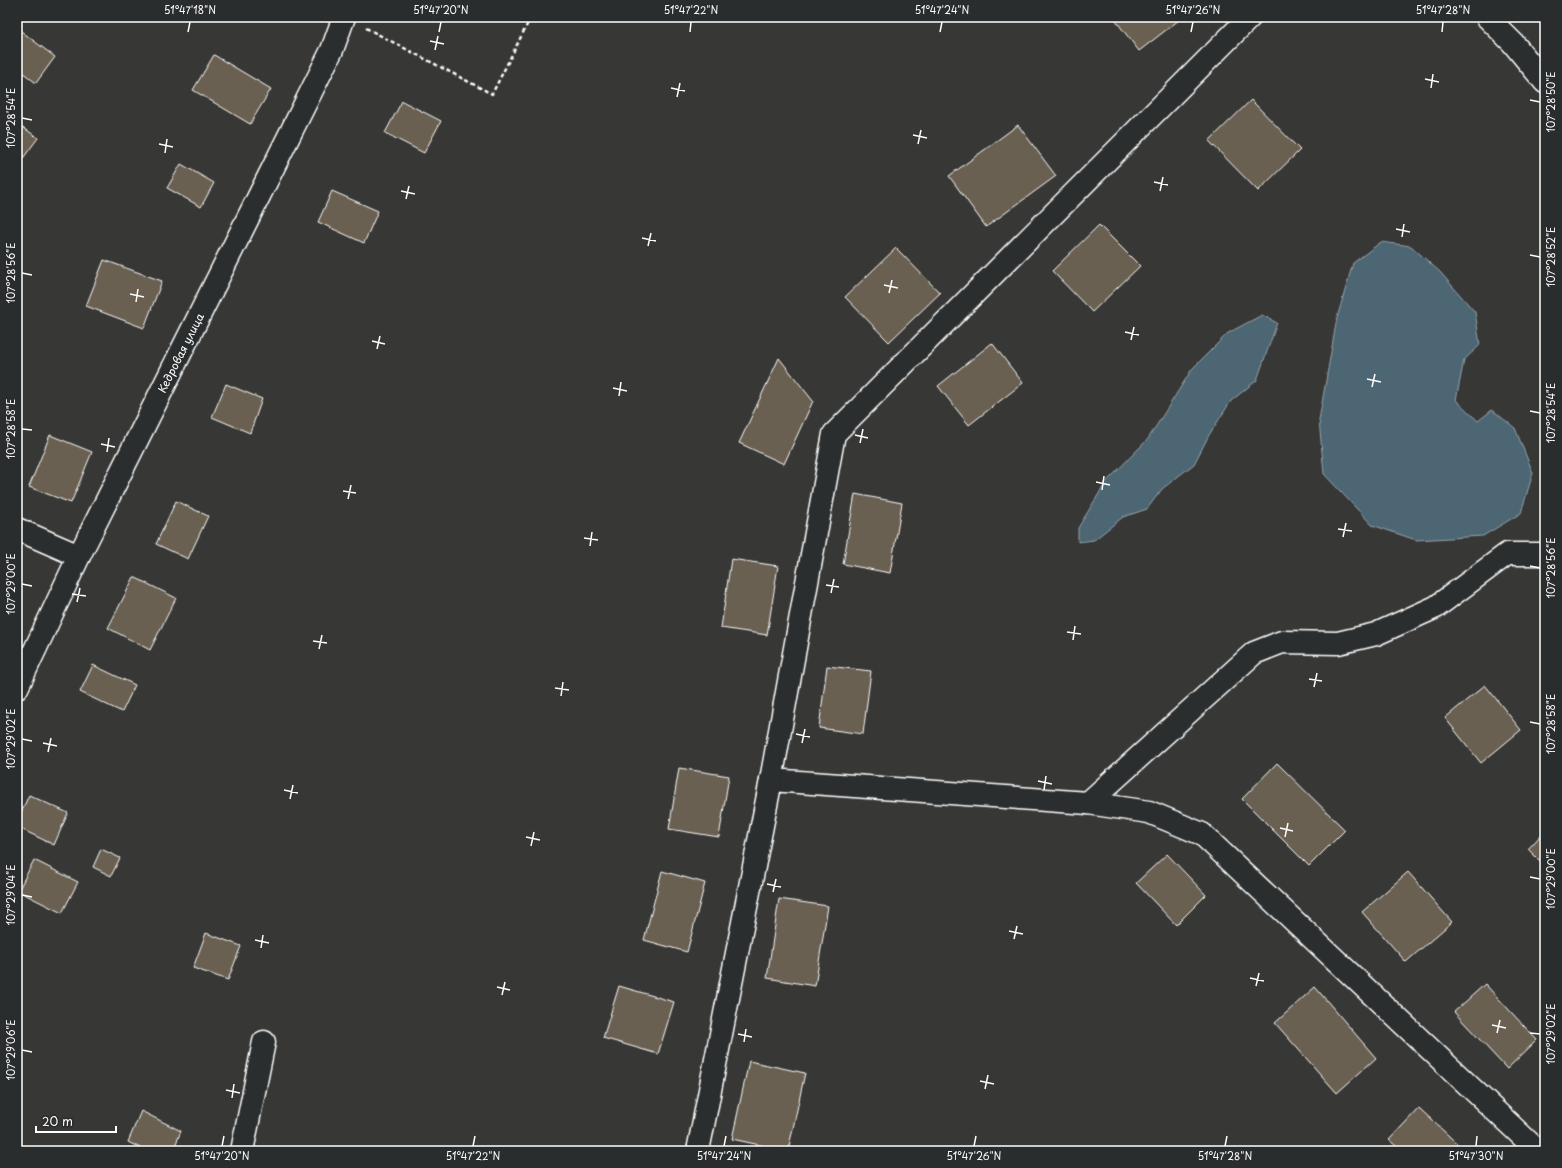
<svg xmlns="http://www.w3.org/2000/svg" width="1562" height="1168" font-family="'Playpen Sans',sans-serif">
<rect width="100%" height="100%" fill="#373735"/>
<filter id="ink" filterUnits="userSpaceOnUse"><feTurbulence type="fractalNoise" baseFrequency=".025" numOctaves="2"/><feDisplacementMap in="SourceGraphic" scale="8" xChannelSelector="R" yChannelSelector="G"/><feConvolveMatrix kernelMatrix="1 2 1 2 8 2 1 2 1" color-interpolation-filters="sRGB"/></filter>
<g filter="url(#ink)">
<g fill="#4e6673" stroke="#95a3ab">
<path d="M1381,242L1411,246L1440,272L1475,312L1480,345L1464,360L1456,400L1478,421L1492,410L1515,428L1533,473L1521,513L1483,536L1416,540L1372,525L1324,474L1319,420L1337,318L1353,263Z"/>
<path d="M1262,315L1277,323L1257,380L1231,401L1209,435L1194,464L1162,489L1147,509L1123,517L1094,540L1078,542V528L1106,482L1148,439L1192,369L1228,333Z"/>
</g>
<g fill="#6a6051" stroke="#fff">
<path d="M1113,17H1177L1179,20L1139,51Z"/>
<path d="M17,28L55,57L36,83L17,68Z"/>
<path d="M214,55L271,89L250,124L193,90Z"/>
<path d="M1251,100L1300,150L1258,191L1209,141Z"/>
<path d="M402,101L441,121L424,153L385,133Z"/>
<path d="M17,123L38,138L18,165L17,164Z"/>
<path d="M1018,125L1056,176L986,227L949,176Z"/>
<path d="M181,164L214,183L201,207L167,188Z"/>
<path d="M332,191L378,211L364,243L318,222Z"/>
<path d="M1099,225L1140,266L1092,312L1052,271Z"/>
<path d="M896,248L940,293L889,342L845,297Z"/>
<path d="M104,260L162,281L144,328L86,306Z"/>
<path d="M992,343L1023,383L969,425L938,386Z"/>
<path d="M779,358L813,401L784,464L739,443Z"/>
<path d="M226,384L262,399L250,433L212,417Z"/>
<path d="M50,435L92,452L71,503L29,487Z"/>
<path d="M855,494L902,503L890,573L843,564Z"/>
<path d="M176,501L208,516L188,559L156,544Z"/>
<path d="M731,559L778,566L767,635L721,628Z"/>
<path d="M134,577L176,598L150,650L108,628Z"/>
<path d="M93,665L135,685L122,712L80,692Z"/>
<path d="M827,666L871,671L863,734L819,728Z"/>
<path d="M1485,685L1521,730L1481,763L1445,718Z"/>
<path d="M1277,763L1345,830L1309,866L1242,799Z"/>
<path d="M679,768L729,776L719,837L669,829Z"/>
<path d="M29,795L68,813L54,845L17,827V821Z"/>
<path d="M1545,831V866L1528,849Z"/>
<path d="M101,849L120,858L111,876L93,867Z"/>
<path d="M1167,854L1206,895L1176,925L1136,883Z"/>
<path d="M34,860L78,882L62,913L18,891Z"/>
<path d="M662,871L705,883L687,952L644,940Z"/>
<path d="M1408,872L1452,922L1406,962L1362,912Z"/>
<path d="M779,899L828,906L815,986L767,978Z"/>
<path d="M206,933L241,946L228,980L193,968Z"/>
<path d="M1485,984L1537,1040L1507,1069L1454,1012Z"/>
<path d="M619,986L674,1002L658,1054L603,1038Z"/>
<path d="M1315,987L1376,1058L1337,1093L1275,1023Z"/>
<path d="M749,1061L805,1073L788,1151L732,1139Z"/>
<path d="M1419,1108L1465,1151H1402L1389,1140Z"/>
<path d="M141,1111L181,1131L173,1151H146L128,1142Z"/>
</g>
<g fill="none" stroke-linecap="round" stroke-linejoin="round">
<g stroke="#fff" stroke-width="25">
<g id="street">
<path d="M1487,17L1513,43L1545,82"/>
<path d="M17,529L79,556"/>
<path d="M17,688L79,556L332,50L344,17"/>
<path d="M771,780L1088,803L1149,812L1202,834L1538,1151"/>
<path d="M1088,803L1254,653L1282,642L1338,643L1376,634L1436,607L1507,554H1545"/>
<path d="M242,1151L264,1042"/>
<path d="M698,1151L771,780L834,434L1250,17"/>
</g>
</g>
<path stroke="#fff" stroke-width="2.5" stroke-dasharray="4 3" stroke-linecap="butt" d="M366,28L492,94L531,17"/>
<use href="#street" stroke="#2a2d2e" stroke-width="22"/>
</g>
</g>
<path fill="none" stroke="#fff" stroke-width="1.5" d="M188,32L190,22M439,32L441,22M690,32L691,22M940,32L942,22M1191,32L1193,22M1442,32L1443,22M430,41L444,44M435,50L438,36M1425,79L1439,82M671,88L685,91M1431,88L1433,74M677,97L680,83M1530,100L1540,102M22,118L32,120M913,135L927,138M159,144L173,147M918,144L921,130M165,153L167,139M1154,182L1168,185M401,191L415,194M1160,191L1163,177M406,199L409,186M1396,229L1410,232M1402,237L1404,224M642,238L656,241M648,246L651,233M1530,255L1540,257M22,273L32,275M884,285L898,288M889,293L892,280M130,294L144,297M136,302L138,289M1125,332L1139,335M1131,340L1134,327M372,341L385,344M377,349L380,336M1367,379L1381,382M1372,387L1375,374M613,388L627,391M619,396L621,382M1530,411L1540,413M22,429L32,430M855,435L868,438M860,443L863,429M101,444L115,447M107,452L109,438M1096,482L1110,485M1102,490L1104,476M343,491L356,493M348,499L351,485M1338,529L1352,531M1343,537L1346,523M584,538L598,540M590,546L592,532M1530,566L1540,568M22,584L32,586M826,585L839,587M831,593L834,579M72,594L86,596M77,602L80,588M1067,632L1081,634M1073,640L1075,626M313,641L327,643M319,649L322,635M1309,679L1322,681M1314,687L1317,673M555,688L569,690M561,696L563,682M1530,722L1540,724M796,734L810,737M22,739L32,741M43,743L57,746M802,743L805,729M48,752L51,738M1038,781L1052,784M284,790L298,793M1044,790L1046,776M290,799L293,785M1280,828L1293,831M526,837L540,840M1285,837L1288,823M531,846L534,832M1530,877L1540,879M767,884L781,887M773,892L776,879M22,895L32,897M1009,931L1023,934M1014,939L1017,926M255,940L269,943M261,948L263,935M1250,978L1264,981M1256,986L1259,973M497,987L510,990M502,995L505,982M1492,1025L1506,1028M1497,1033L1500,1020M1530,1033L1540,1034M738,1034L752,1037M744,1042L746,1029M22,1050L32,1052M980,1081L994,1084M985,1089L988,1075M226,1090L240,1093M232,1098L234,1084M222,1146L224,1136M473,1146L475,1136M724,1146L726,1136M974,1146L976,1136M1225,1146L1227,1136M1476,1146L1477,1136"/>
<g text-anchor="middle" stroke-width="4" stroke-linejoin="round" paint-order="stroke">
<g font-size="11" fill="#fff" stroke="#2a2d2e">
<text transform="translate(181 353) rotate(-63)" y="4">Кедровая улица</text>
</g>
</g>
<rect width="1562" height="1168" fill="none" stroke="#2a2d2e" stroke-width="44"/>
<path d="M36 1126v6h80v-6" fill="none" stroke="#ffffff" stroke-width="2"/>
<text x="42" y="1126" font-size="12" fill="#ffffff" stroke="#2a2d2e" stroke-width="3" paint-order="stroke">20 m</text>
<rect x="22" y="22" width="1518" height="1124" fill="none" stroke="#fff" stroke-width="1.5"/>
<g font-size="10" text-anchor="middle" fill="#fff">
<text x="190" y="14">51°47'18"N</text>
<text x="441" y="14">51°47'20"N</text>
<text x="691" y="14">51°47'22"N</text>
<text x="942" y="14">51°47'24"N</text>
<text x="1193" y="14">51°47'26"N</text>
<text x="1443" y="14">51°47'28"N</text>
<text transform="translate(1551 102) rotate(-90)" y="4">107°28'50"E</text>
<text transform="translate(11 118) rotate(-90)" y="4">107°28'54"E</text>
<text transform="translate(1551 257) rotate(-90)" y="4">107°28'52"E</text>
<text transform="translate(11 273) rotate(-90)" y="4">107°28'56"E</text>
<text transform="translate(1551 413) rotate(-90)" y="4">107°28'54"E</text>
<text transform="translate(11 429) rotate(-90)" y="4">107°28'58"E</text>
<text transform="translate(1551 568) rotate(-90)" y="4">107°28'56"E</text>
<text transform="translate(11 584) rotate(-90)" y="4">107°29'00"E</text>
<text transform="translate(1551 724) rotate(-90)" y="4">107°28'58"E</text>
<text transform="translate(11 739) rotate(-90)" y="4">107°29'02"E</text>
<text transform="translate(1551 879) rotate(-90)" y="4">107°29'00"E</text>
<text transform="translate(11 895) rotate(-90)" y="4">107°29'04"E</text>
<text transform="translate(1551 1034) rotate(-90)" y="4">107°29'02"E</text>
<text transform="translate(11 1050) rotate(-90)" y="4">107°29'06"E</text>
<text x="222" y="1160">51°47'20"N</text>
<text x="473" y="1160">51°47'22"N</text>
<text x="724" y="1160">51°47'24"N</text>
<text x="974" y="1160">51°47'26"N</text>
<text x="1225" y="1160">51°47'28"N</text>
<text x="1476" y="1160">51°47'30"N</text>
</g>
</svg>
